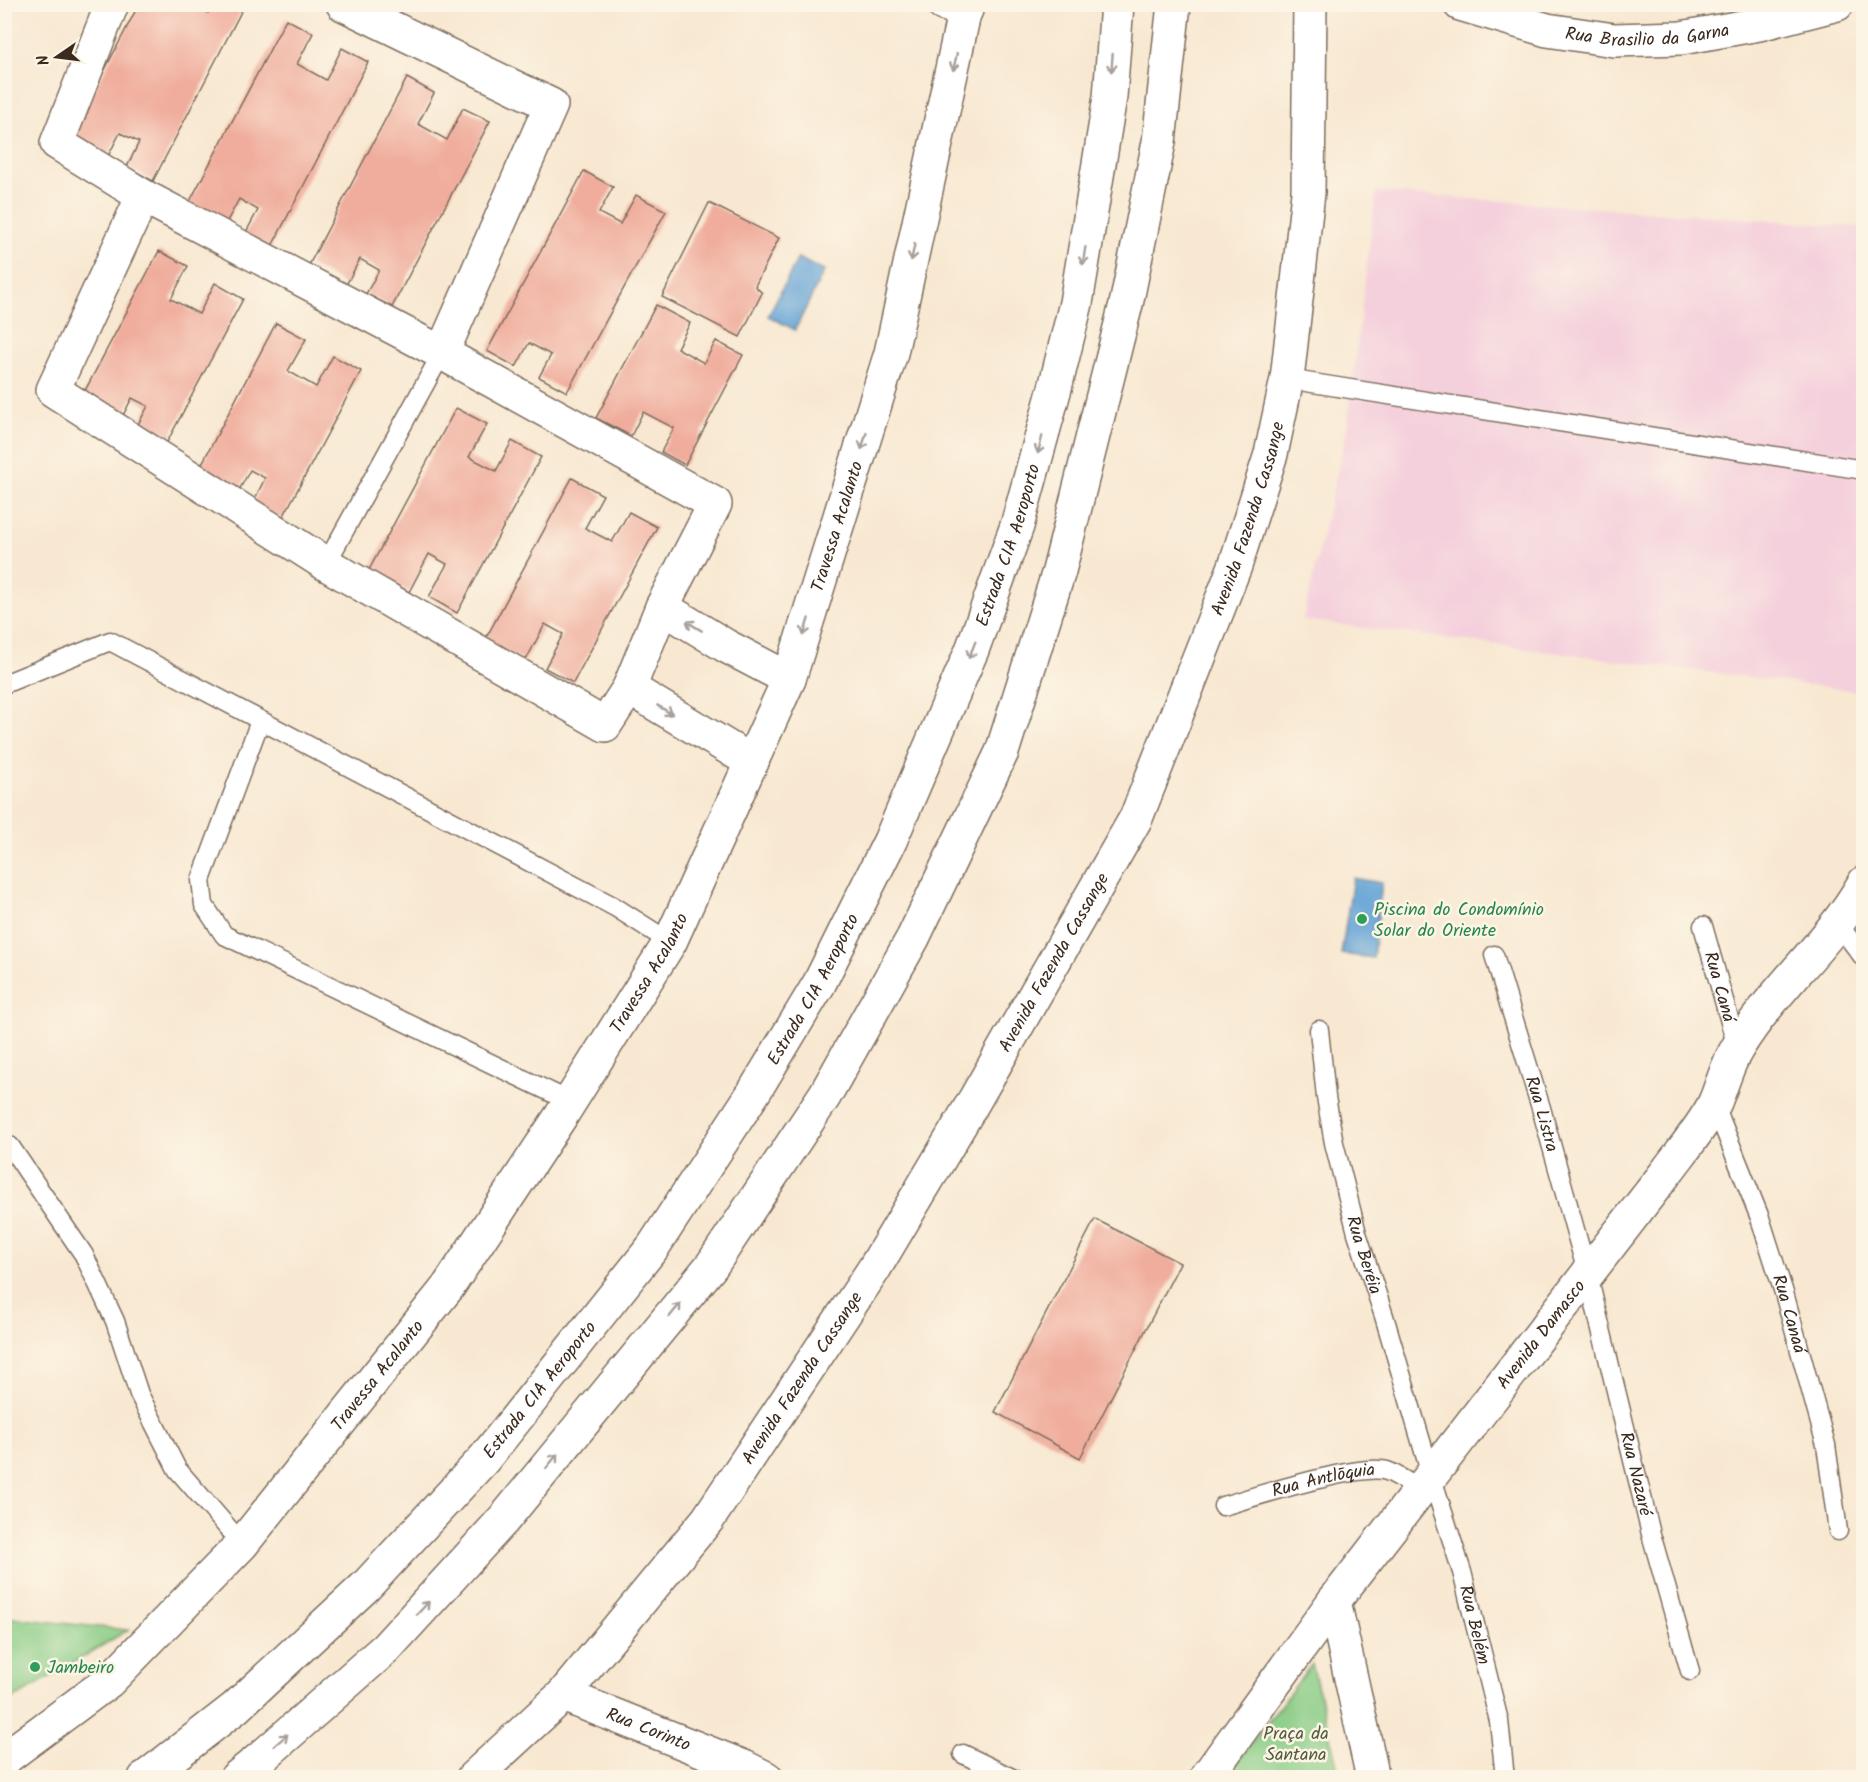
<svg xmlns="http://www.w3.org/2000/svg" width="1868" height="1782" font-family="Kalam,sans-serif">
<rect width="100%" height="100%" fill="#fcf5e5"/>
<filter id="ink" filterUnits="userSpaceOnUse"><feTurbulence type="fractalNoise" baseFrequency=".0167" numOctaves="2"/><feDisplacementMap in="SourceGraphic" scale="12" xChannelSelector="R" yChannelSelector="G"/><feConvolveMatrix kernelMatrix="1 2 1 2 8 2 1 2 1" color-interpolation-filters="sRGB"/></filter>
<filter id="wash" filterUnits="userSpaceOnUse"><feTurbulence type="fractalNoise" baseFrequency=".008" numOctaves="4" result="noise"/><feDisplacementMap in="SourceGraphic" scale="24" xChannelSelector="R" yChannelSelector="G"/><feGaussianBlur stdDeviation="1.35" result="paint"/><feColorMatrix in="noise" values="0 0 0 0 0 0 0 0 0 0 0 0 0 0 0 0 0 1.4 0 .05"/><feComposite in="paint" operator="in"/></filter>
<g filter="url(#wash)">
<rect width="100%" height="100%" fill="#f8e8d1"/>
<path fill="#f4cfdc" d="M1376,192L1863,227L1864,692L1303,620L1346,433Z"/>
<g fill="#88cc85" stroke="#627b52" stroke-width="1.5">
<path d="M4,1617H5L128,1630L5,1704Z"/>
<path d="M1312,1664L1340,1777H1226Z"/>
</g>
<g fill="#64a3d6" stroke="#50667a" stroke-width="1.5">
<path d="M798,258L824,271L795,330L768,316Z"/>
<path d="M1353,878L1382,883L1373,958L1341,954Z"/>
</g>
<g id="blocks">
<g fill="#f0ad9d">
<path d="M139,4H192L208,13L212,4H245L153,181L127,167L139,142L120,133L107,158L69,139Z"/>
<path d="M286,19L313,33L297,64L326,80L342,48L368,62L271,248L245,234L258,210L239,199L225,225L188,205Z"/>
<path d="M407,78L434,93L418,124L447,140L463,108L490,121L392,307L366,294L379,270L360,259L346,285L309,265Z"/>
<path d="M584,171L613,187L599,213L620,224L636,195L666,211L567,392L539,377L551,355L529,343L516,367L487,351Z"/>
<path d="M709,203L779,238L755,286L762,293L740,337L662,297Z"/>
<path d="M159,251L188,266L171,299L199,314L215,283L243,299L165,446L135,430L148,406L132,398L119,423L79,402Z"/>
<path d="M656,305L690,323L677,348L704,363L716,341L743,355L685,465L661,452L674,428L643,412L631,436L596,418Z"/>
<path d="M276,323L306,339L288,371L316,387L333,356L361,371L282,519L253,503L265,478L250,470L236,496L196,475Z"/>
<path d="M456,408L487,424L469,457L496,471L512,441L541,457L457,613L429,597L447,564L429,554L409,592L369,570Z"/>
<path d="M572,478L603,495L585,528L612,542L629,512L657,527L573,683L545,668L563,634L545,624L525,662L485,640Z"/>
<path d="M1095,1219L1180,1263L1080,1458L995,1412Z"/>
</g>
</g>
</g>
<g filter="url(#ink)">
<use href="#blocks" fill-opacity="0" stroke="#7d6c5d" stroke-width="1.5"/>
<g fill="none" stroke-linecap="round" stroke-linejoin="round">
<g stroke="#7d6c5d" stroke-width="21">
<g id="service">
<path d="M1287,379L1864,470"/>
<path d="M326,564L442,353"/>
<path d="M4,684L110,641L615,907L670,942"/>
<path d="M260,721L201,880L204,905L224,935L569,1101"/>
<path d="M1838,924L1864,958"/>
<path id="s1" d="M1703,926L1737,1047"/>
<path id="s2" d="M1494,955L1541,1108L1588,1276L1651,1534L1690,1671"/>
<path id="s3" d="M1319,1030L1326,1097L1334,1143L1357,1233L1384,1316L1431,1475L1462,1572L1499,1721L1505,1778"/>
<path id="s4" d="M1714,1103L1760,1218L1784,1293L1826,1445L1838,1531"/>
<path d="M10,1146L84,1255L115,1321L139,1394L177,1469L242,1544"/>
<path id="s5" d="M1223,1506C1254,1497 1361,1462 1387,1471C1398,1475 1409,1484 1419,1489"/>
<path d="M963,1754L1012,1778"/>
</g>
</g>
<g stroke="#7d6c5d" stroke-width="36">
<g id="minor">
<path d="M112,4L57,143L143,196"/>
<path d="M343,4L551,105L442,353"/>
<path d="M943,4L966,10"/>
<path id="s6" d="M1460,4L1547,30L1614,40L1681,38L1759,24L1837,4"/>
<path d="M143,196L442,353L715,504L662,607L629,688L605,725L326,564L53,390Z"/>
<path d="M662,607L726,646L789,679"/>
<path d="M629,688L752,762"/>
<path d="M1334,1601L1373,1778"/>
<path id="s7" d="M1206,1778L1334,1601L1668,1170C1682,1151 1706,1122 1715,1102C1723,1083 1727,1064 1738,1047C1774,988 1830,944 1864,883"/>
</g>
</g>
<g stroke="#7d6c5d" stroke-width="36">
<g id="tertiary">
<path id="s8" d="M563,1695L744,1767L766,1778"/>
</g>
</g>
<g stroke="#7d6c5d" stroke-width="36">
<g id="secondary">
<path id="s9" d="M4,1759L109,1681L242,1544L448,1287L561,1116L670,942L789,679L891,353L966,4"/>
<path id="s10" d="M473,1778L563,1695L708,1519L874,1269L974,1101L1136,818L1235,566L1271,454L1287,379L1308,193L1310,4"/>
</g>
</g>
<g stroke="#7d6c5d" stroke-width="36">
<g id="trunk">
<path id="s11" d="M145,1778L235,1708L366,1586L484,1459L653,1247L754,1092L819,984L890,841L972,650L1017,526L1055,388L1076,303L1110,97L1117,4"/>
<path d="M236,1778L262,1757L386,1648L504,1519L712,1265L825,1095L913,938L1002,752L1059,571L1127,300L1159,142L1174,4"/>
</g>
</g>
<use href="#service" stroke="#fff" stroke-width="18"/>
<use href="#minor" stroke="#fff" stroke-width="33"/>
<use href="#tertiary" stroke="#fff" stroke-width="33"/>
<use href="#secondary" stroke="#fff" stroke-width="33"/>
<use href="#trunk" stroke="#fff" stroke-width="33"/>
</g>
<defs><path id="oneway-shaft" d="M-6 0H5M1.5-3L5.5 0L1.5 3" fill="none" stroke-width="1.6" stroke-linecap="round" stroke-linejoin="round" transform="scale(1.5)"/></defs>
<g stroke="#a79f9a">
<use href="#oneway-shaft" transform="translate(955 62) rotate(102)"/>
<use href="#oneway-shaft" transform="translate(1112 63) rotate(94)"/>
<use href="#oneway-shaft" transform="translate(913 252) rotate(102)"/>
<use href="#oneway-shaft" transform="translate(1084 256) rotate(99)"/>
<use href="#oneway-shaft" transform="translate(864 441) rotate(107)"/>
<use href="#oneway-shaft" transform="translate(1040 445) rotate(105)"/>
<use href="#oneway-shaft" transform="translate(694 626) rotate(-149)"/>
<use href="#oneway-shaft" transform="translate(806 627) rotate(107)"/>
<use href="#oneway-shaft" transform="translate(972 650) rotate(112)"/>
<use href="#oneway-shaft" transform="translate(665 710) rotate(31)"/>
<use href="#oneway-shaft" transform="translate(675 1310) rotate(-51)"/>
<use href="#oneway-shaft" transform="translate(552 1461) rotate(-51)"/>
<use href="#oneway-shaft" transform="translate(423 1608) rotate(-47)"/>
<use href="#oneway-shaft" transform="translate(281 1740) rotate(-41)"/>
</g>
</g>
<g fill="#2e9e5b" stroke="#fcf5e5" stroke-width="2">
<circle cx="1362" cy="919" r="6"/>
<circle cx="35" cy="1667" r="6"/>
</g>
<g text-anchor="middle" stroke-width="5" stroke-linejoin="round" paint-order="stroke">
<g font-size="18" fill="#3b2a1e" stroke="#fcf5e5">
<text dy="6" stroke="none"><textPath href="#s6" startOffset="192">Rua Brasilio da Garna</textPath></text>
<text dy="6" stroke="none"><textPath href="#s10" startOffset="1492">Avenida Fazenda Cassange</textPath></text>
<text dy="6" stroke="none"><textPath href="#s9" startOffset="1510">Travessa Acalanto</textPath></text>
<text dy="6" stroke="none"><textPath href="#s11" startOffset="1527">Estrada CIA Aeroporto</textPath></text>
<text dy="6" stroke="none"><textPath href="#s10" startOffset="1006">Avenida Fazenda Cassange</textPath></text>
<text dy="6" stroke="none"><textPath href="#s9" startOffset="1024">Travessa Acalanto</textPath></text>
<text dy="6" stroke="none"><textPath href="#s1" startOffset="63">Rua Caná</textPath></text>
<text dy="6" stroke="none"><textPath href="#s11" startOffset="1041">Estrada CIA Aeroporto</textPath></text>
<text dy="6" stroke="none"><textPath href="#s2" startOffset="166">Rua Listra</textPath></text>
<text dy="6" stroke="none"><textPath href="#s3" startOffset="230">Rua Beréia</textPath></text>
<text dy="6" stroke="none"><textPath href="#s4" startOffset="224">Rua Canaá</textPath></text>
<text dy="6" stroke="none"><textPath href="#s7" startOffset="556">Avenida Damasco</textPath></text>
<text dy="6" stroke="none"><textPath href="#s9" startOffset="538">Travessa Acalanto</textPath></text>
<text dy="6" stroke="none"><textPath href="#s10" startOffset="520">Avenida Fazenda Cassange</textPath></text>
<text dy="6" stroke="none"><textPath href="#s11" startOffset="555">Estrada CIA Aeroporto</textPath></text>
<text dy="6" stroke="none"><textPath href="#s2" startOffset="538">Rua Nazaré</textPath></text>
<text dy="6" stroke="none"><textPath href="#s5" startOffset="104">Rua Antlōquia</textPath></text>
<text dy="6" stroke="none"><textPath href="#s3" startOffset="616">Rua Belém</textPath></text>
<text dy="6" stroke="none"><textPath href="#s8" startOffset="92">Rua Corinto</textPath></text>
</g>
<g font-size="18" fill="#27864d" stroke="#fcf5e5" text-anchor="start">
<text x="1374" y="915">Piscina do Condomínio<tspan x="1374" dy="21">Solar do Oriente</tspan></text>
<text x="47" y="1673">Jambeiro</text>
</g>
<g font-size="18" fill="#525b3d" stroke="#fcf5e5">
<text x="1296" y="1739">Praça da<tspan x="1296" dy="21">Santana</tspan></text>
</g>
</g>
<rect width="1868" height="1782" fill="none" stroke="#fcf5e5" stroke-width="24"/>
<g transform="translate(57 57) rotate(256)" stroke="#fcf5e5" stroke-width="4.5" paint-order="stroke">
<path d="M0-4.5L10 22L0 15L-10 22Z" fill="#3b2a1e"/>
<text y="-9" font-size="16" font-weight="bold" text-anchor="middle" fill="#3b2a1e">N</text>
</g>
</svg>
